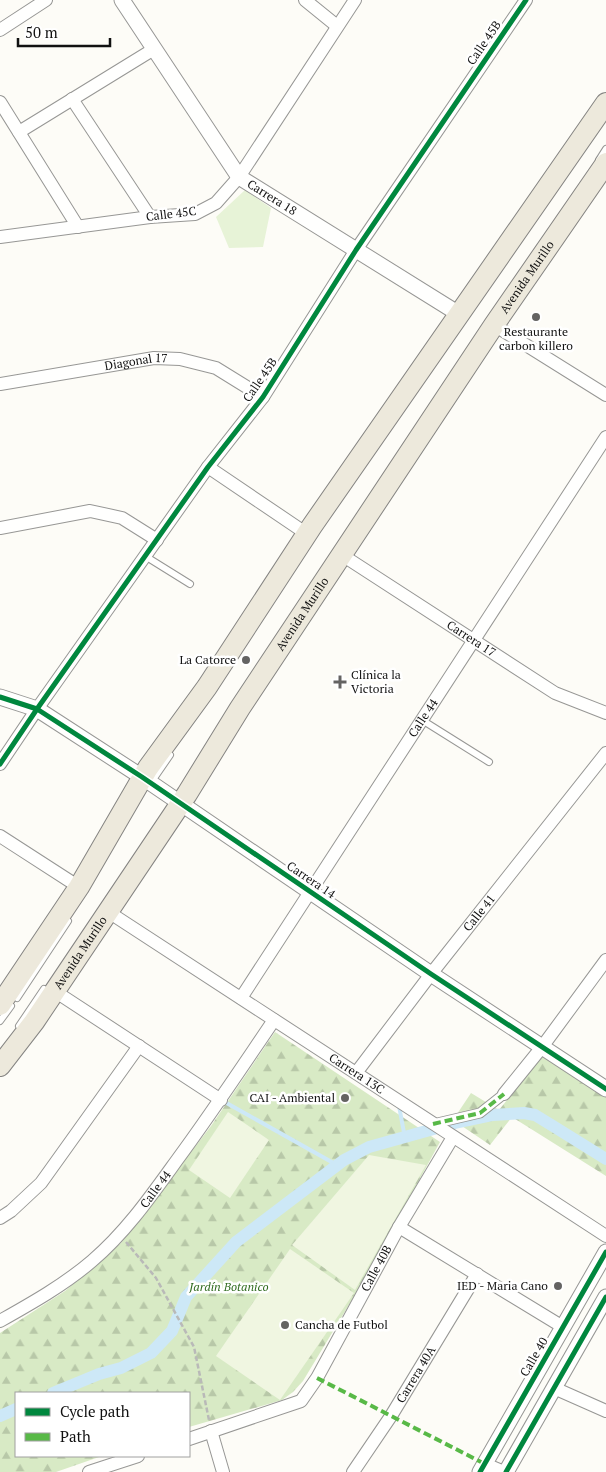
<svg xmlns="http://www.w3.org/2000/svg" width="606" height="1472" font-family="'PT Serif',serif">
<defs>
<pattern id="forest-firs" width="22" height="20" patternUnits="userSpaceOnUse" patternTransform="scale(1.25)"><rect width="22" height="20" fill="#d8eac5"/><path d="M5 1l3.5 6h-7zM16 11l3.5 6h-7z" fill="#b8c8a8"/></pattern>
</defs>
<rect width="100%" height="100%" fill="#fdfcf7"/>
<g fill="url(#forest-firs)">
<path d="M275,1032L440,1142L367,1275L303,1381L293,1392L282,1400L189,1427V1393H16V1456H102L56,1472H0V1333L65,1291L121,1243L211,1126Z"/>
<path d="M543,1055L606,1096V1176L512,1117L490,1145L453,1120L471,1093L499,1110Z"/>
</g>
<path fill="#e7f3d7" d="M245,190L271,208L263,247L229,248L216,217Z"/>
<g fill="#f0f6e1">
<path d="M228,1112L269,1140L230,1198L189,1170Z"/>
<path d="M369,1155L426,1165L355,1290L292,1245Z"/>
<path d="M290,1249L354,1293L280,1400L216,1356Z"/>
</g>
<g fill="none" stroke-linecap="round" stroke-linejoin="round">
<g stroke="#cde8f7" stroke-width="4">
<path d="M223,1101L337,1165"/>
<path d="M399,1106L405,1138"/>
</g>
<g stroke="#cde8f7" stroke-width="12">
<path d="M53,1393L99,1374L121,1368L151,1353L172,1331L186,1297L236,1242L344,1160L369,1147L455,1123L493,1115L524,1113L535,1115L553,1126L606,1159"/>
<path d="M0,1416L16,1409"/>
</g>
<g stroke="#979795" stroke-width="8">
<g id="service">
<path d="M599,160L606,149"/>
<path d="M145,556L190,584"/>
<path d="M422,720L489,762"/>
<path d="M150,784L170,755"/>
<path d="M17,998L68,921"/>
<path d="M0,1021L11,1006"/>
<path d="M19,1026L44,989"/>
</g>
</g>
<g stroke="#979795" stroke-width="11">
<path id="pedestrian" d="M433,1124L480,1113L504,1094"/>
</g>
<g stroke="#979795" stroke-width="14">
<g id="minor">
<path d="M305,0L337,26"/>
<path d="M0,30L46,0"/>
<path d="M72,99L150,217"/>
<path d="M0,102L78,227"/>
<path d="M19,132L154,49"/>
<path d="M0,237L150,217L195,214L216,203L239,177L355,0"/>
<path d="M494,325L606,395"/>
<path id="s1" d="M0,384L154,358L180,359L216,368L263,397"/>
<path d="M208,467L307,534"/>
<path d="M0,528L90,511L122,518L157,540"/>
<path id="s2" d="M342,555L555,693L606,713"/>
<path d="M0,764L37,709L208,467L263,397L356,250L526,0"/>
<path d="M0,836L79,887"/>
<path id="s3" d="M107,911L606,1236"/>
<path d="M53,990L221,1100"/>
<path id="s4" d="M241,998L606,437"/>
<path id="s5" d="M356,1073L431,974L606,753"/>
<path d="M504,1094L542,1047L606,960"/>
<path d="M0,1218L11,1211L41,1183L139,1046"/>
<path d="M399,1227L563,1327"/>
<path id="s6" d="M0,1321C32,1303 64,1285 92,1261C126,1232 151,1196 177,1160C211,1114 242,1067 274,1020"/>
<path d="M554,1388L606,1411"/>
<path d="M211,1431L223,1472"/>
<path id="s7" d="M189,1439L301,1401L317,1378L399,1227L453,1137"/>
<path d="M485,1464L504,1472"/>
<path d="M89,1472L138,1456"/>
<path id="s8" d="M353,1472L391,1416L477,1274"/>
</g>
</g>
<g stroke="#979795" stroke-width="17">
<g id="tertiary">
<path id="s9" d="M122,0L239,177L459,314"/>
<path d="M0,697L37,709L142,777L431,974L606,1089"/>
<path d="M480,1472L606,1252"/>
<path d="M506,1472L606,1297"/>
</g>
</g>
<g stroke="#858482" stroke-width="22">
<g id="primary">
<path d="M0,1005L79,887L148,768L207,687L312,526L606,103"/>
<path id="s10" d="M0,1066L34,1022L187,794L240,708L494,325L606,163"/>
</g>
</g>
<path stroke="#b9b9b8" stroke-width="2.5" stroke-dasharray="5 2.5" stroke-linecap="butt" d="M126,1242L156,1278L194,1347L209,1420"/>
<use href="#service" stroke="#fffffe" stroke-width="6"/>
<use href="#pedestrian" stroke="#fffffe" stroke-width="9"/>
<use href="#minor" stroke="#fffffe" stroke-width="12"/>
<use href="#tertiary" stroke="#fffffe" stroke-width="15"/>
<use href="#primary" stroke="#ede9dc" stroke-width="20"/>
<g stroke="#58b947" stroke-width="4" stroke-dasharray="8 4" stroke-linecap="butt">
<path d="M433,1124L480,1113L504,1094"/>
<path d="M317,1378L485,1464"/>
</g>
<g stroke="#fff" stroke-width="8">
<g id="cycleway">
<path d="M0,697L37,709L142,777L431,974L606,1089"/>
<path d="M0,764L37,709L208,467L263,397L356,250L526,0"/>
<path d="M480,1472L606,1252"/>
<path d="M506,1472L606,1297"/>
</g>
</g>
<use href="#cycleway" stroke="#00873e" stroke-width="5"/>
</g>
<g fill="#646362" stroke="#fff" stroke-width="2">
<circle cx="536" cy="317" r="5"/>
<circle cx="246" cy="660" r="5"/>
<path d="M337.5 674.5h5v5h5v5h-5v5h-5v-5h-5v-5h5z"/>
<circle cx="345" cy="1098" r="5"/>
<circle cx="558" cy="1286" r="5"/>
<circle cx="285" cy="1325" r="5"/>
</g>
<g text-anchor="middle" stroke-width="5" stroke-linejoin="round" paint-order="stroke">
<g font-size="12" fill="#111" stroke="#fff">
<text transform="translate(484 43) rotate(-56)" y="4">Calle 45B</text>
<text dy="4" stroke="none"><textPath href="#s9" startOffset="251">Carrera 18</textPath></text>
<text transform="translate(171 214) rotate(-7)" y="4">Calle 45C</text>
<text dy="4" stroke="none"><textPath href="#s10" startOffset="949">Avenida Murillo</textPath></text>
<text dy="4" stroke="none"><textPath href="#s1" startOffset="138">Diagonal 17</textPath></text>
<text transform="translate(260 380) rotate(-56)" y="4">Calle 45B</text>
<text dy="4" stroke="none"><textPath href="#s10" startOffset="544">Avenida Murillo</textPath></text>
<text dy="4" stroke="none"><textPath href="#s2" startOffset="154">Carrera 17</textPath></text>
<text dy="4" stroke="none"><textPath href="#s4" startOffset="334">Calle 44</textPath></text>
<text transform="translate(311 880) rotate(34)" y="4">Carrera 14</text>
<text dy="4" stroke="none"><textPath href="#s5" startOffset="202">Calle 41</textPath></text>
<text dy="4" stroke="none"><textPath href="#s10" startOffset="139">Avenida Murillo</textPath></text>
<text dy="4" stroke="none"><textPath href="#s3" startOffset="298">Carrera 13C</textPath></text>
<text dy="4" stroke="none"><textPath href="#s6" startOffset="206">Calle 44</textPath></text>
<text dy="4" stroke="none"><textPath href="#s7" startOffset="271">Calle 40B</textPath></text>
<text transform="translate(534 1357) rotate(-60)" y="4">Calle 40</text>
<text dy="4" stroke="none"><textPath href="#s8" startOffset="116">Carrera 40A</textPath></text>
</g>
<g font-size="12" fill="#111" stroke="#fff" text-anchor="end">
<text x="536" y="336" text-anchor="middle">Restaurante<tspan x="536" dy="14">carbon killero</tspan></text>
<text x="236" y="664">La Catorce</text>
<text x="351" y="679" text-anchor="start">Clínica la<tspan x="351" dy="14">Victoria</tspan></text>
<text x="335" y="1102">CAI - Ambiental</text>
<text x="548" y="1290">IED - Maria Cano</text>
<text x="295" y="1329" text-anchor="start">Cancha de Futbol</text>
</g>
<g font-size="12" font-style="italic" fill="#2f6b1f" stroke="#fff">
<text x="229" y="1291">Jardín Botanico</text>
</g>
</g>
<rect x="15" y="1392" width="175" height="65" fill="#ffffff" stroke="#a0a0a0"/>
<rect x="25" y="1408" width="25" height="8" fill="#00873e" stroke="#a0a0a0"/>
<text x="60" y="1417" font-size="15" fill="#111111">Cycle path</text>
<rect x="25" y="1433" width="25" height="8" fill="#58b947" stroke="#a0a0a0"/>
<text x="60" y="1442" font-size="15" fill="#111111">Path</text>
<path d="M18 38v8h92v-8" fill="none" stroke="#111111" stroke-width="2.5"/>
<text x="25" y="38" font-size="15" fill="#111111" stroke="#ffffff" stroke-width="4" paint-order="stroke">50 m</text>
</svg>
